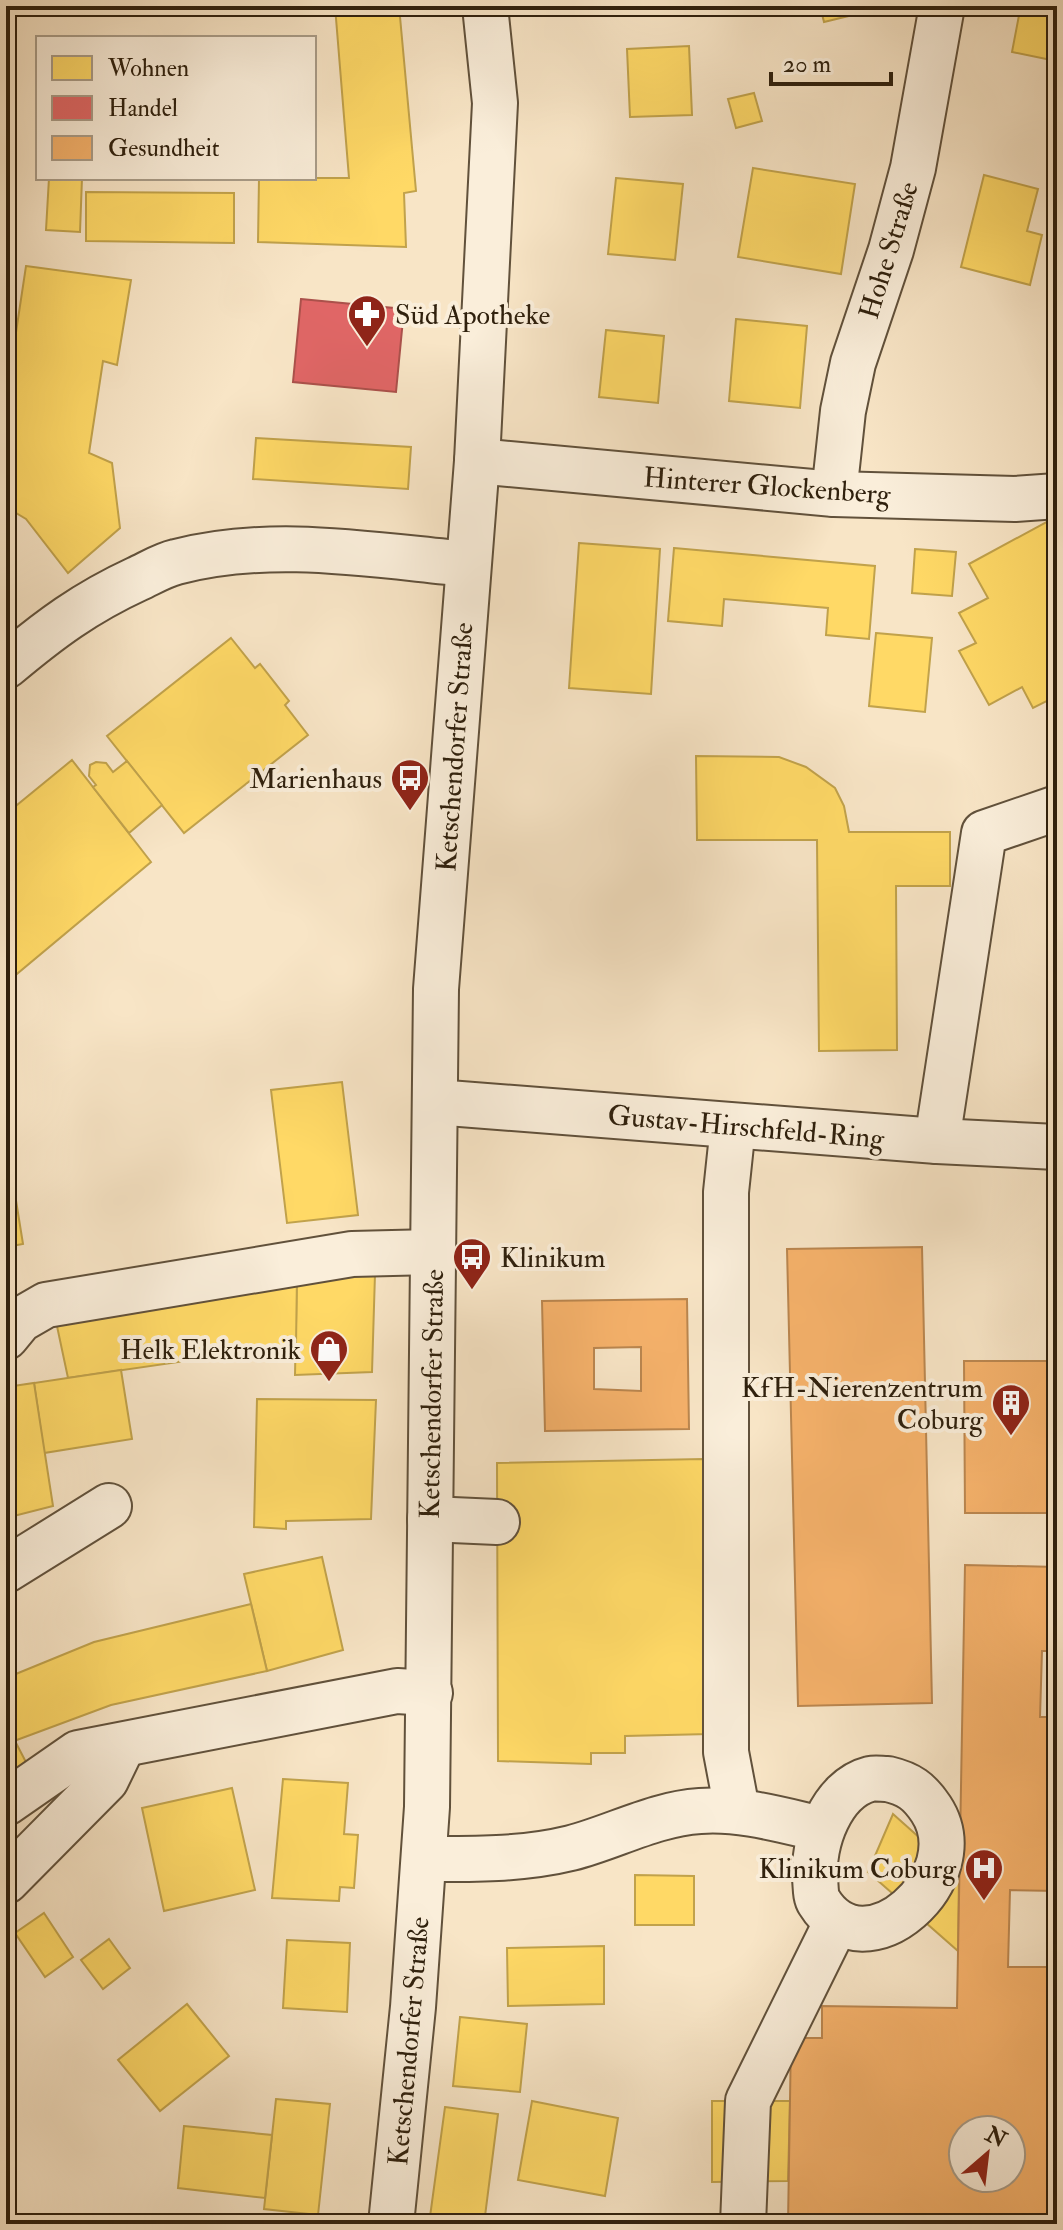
<svg xmlns="http://www.w3.org/2000/svg" width="1063" height="2230" font-family="'IM FELL Double Pica',serif">
<rect width="100%" height="100%" fill="#f8e5c6"/>
<filter id="stains"><feTurbulence type="fractalNoise" baseFrequency=".0025" numOctaves="4"/><feColorMatrix values="0 0 0 0 .2 0 0 0 0 .09 0 0 0 0 .02 0 0 0 .5 -.17"/></filter>
<radialGradient id="worn" r=".72"><stop offset=".6" stop-color="#630" stop-opacity="0"/><stop offset="1" stop-color="#630" stop-opacity=".3"/></radialGradient>
<g fill="#ffd966" stroke="#c1a24b" stroke-width="2">
<path d="M335,6H399L416,191L404,193L406,247L258,242L259,178H349Z"/>
<path d="M820,6H886V7L824,22Z"/>
<path d="M1020,10L1057,18L1056,61L1012,52Z"/>
<path d="M689,46L692,115L630,117L627,49Z"/>
<path d="M754,93L762,121L736,128L728,99Z"/>
<path d="M753,168L855,184L841,274L738,257Z"/>
<path d="M984,175L1038,189L1027,231L1042,235L1030,285L961,267Z"/>
<path d="M49,178H82L80,232L46,230Z"/>
<path d="M616,178L683,184L675,260L608,254Z"/>
<path d="M86,192L234,193V243L86,241Z"/>
<path d="M26,266L131,280L117,365L103,361L89,453L112,463L120,528L68,573L26,519L6,507V337L15,339Z"/>
<path d="M736,319L807,326L800,408L729,401Z"/>
<path d="M606,330L664,336L658,403L599,397Z"/>
<path d="M256,438L411,447L408,489L253,479Z"/>
<path d="M1052,519L1057,528V617L1052,619L1057,628V696L1033,708L1022,687L989,705L959,651L976,643L959,613L988,598L969,564Z"/>
<path d="M579,543L660,549L651,694L569,688Z"/>
<path d="M674,548L875,566L869,639L826,635L828,608L724,599L722,626L668,621Z"/>
<path d="M915,549L956,552L952,596L912,593Z"/>
<path d="M876,633L932,638L925,712L869,706Z"/>
<path d="M231,638L255,668L260,664L289,701L285,705L308,735L184,833L107,736Z"/>
<path d="M696,756L779,757L806,767L835,788L844,806L849,832H950V886H896L897,1050L819,1051L817,840H697Z"/>
<path d="M72,760L151,862L6,983V814Z"/>
<path d="M127,761L162,805L129,833L93,787L96,785L89,776L90,765L96,762L106,763L113,772Z"/>
<path d="M342,1082L358,1215L287,1223L271,1090Z"/>
<path d="M14,1188L23,1244L6,1247V1189Z"/>
<path d="M375,1274L372,1372L295,1375L297,1275Z"/>
<path d="M297,1275L296,1345L68,1378L54,1312Z"/>
<path d="M121,1370L132,1439L44,1453L34,1383Z"/>
<path d="M34,1383L53,1506L6,1518V1387Z"/>
<path d="M257,1399L376,1400L371,1519L286,1521V1529L254,1527Z"/>
<path d="M703,1459L709,1734L625,1736V1753H591V1764L498,1761L497,1463Z"/>
<path d="M322,1557L343,1650L267,1671L244,1574Z"/>
<path d="M251,1604L267,1671L111,1705L6,1744V1678L94,1642Z"/>
<path d="M15,1741L28,1766L6,1784V1744Z"/>
<path d="M283,1779L348,1783L344,1834L358,1835L354,1888L340,1887L339,1901L272,1898Z"/>
<path d="M232,1788L255,1890L164,1911L142,1808Z"/>
<path d="M893,1814L959,1873L958,1951L868,1872Z"/>
<path d="M635,1875L694,1876V1925H635Z"/>
<path d="M44,1913L73,1957L45,1977L15,1933Z"/>
<path d="M109,1939L130,1968L103,1989L81,1960Z"/>
<path d="M287,1940L350,1943L347,2012L283,2008Z"/>
<path d="M604,1946V2004L508,2006L507,1948Z"/>
<path d="M187,2004L229,2056L160,2111L118,2060Z"/>
<path d="M460,2017L527,2024L520,2092L453,2086Z"/>
<path d="M276,2099L330,2104L318,2215L264,2209Z"/>
<path d="M532,2101L618,2118L605,2196L518,2180Z"/>
<path d="M712,2101H790L788,2181L712,2182Z"/>
<path d="M445,2107L498,2114L484,2224H429Z"/>
<path d="M184,2126L272,2135L265,2198L178,2188Z"/>
</g>
<path fill="#e06666" stroke="#ab514b" stroke-width="2" d="M301,299L404,309L396,392L293,382Z"/>
<g fill="#f6b26b" stroke="#ba864f" stroke-width="2" fill-rule="evenodd">
<path d="M922,1247L932,1703L798,1706L787,1249Z"/>
<path d="M687,1299L689,1429L545,1431L542,1301ZM641,1347V1391L594,1389V1348Z"/>
<path d="M964,1361H1057V1513H965Z"/>
<path d="M965,1565L1057,1567V1651H1042L1040,1717H1057V1891L1010,1890L1008,1967H1057V2224H788L791,2038H822V2006L957,2008ZM963,2130H1011V2178H963Z"/>
</g>
<g fill="none" stroke-linecap="round" stroke-linejoin="round">
<g stroke="#61513b" stroke-width="48">
<g id="minor">
<path d="M477,461L834,494L1015,499L1057,496"/>
<path d="M834,494L843,411L853,363L891,250L913,168L942,6"/>
<path d="M6,666C50,629 85,603 137,579C150,573 163,565 176,562C272,537 371,555 467,564"/>
<path d="M435,1102L937,1141L1057,1147"/>
<path d="M733,1126L726,1192V1752L737,1810"/>
<path d="M937,1141L984,833L1057,808"/>
<path d="M6,1337L20,1320L46,1305L352,1254L433,1252"/>
<path d="M430,1519L497,1522"/>
<path d="M6,1570L109,1506"/>
<path d="M888,1779C909,1784 919,1791 931,1809C976,1877 865,1977 819,1902C815,1896 816,1886 815,1879C812,1844 831,1789 870,1779C875,1778 882,1779 888,1779Z"/>
<path d="M6,1803L78,1753L397,1691L430,1693"/>
<path d="M424,1859C474,1859 522,1860 571,1848C614,1837 654,1814 700,1811C741,1808 781,1820 821,1829"/>
<path d="M6,1881L106,1780L122,1747"/>
<path d="M391,2224L413,2007L427,1807L436,989L477,461L495,103L485,6"/>
<path d="M743,2224L748,2101L836,1923"/>
</g>
</g>
<use href="#minor" stroke="#faeeda" stroke-width="44"/>
</g>
<defs>
<g id="pharmacy-pin" transform="scale(2)"><path d="M0 17L-7.5 6A9.5 9.5 0 1 1 7.5 6Z" fill="#8f2418" stroke="#faeeda"/><path d="M-2-6h4v4h4v4h-4v4h-4v-4h-4v-4h4Z" fill="#fff"/></g>
<g id="bus-pin" transform="scale(2)"><path d="M0 17L-7.5 6A9.5 9.5 0 1 1 7.5 6Z" fill="#8f2418" stroke="#faeeda"/><path d="M-5-6H5V4H4V6H2V4H-2V6H-4V4H-5ZM-3.5-4V0h7V-4ZM-3.5 1.2v1.5H-2V1.2ZM2 1.2v1.5H3.5V1.2Z" fill="#fff"/></g>
<g id="shop-pin" transform="scale(2)"><path d="M0 17L-7.5 6A9.5 9.5 0 1 1 7.5 6Z" fill="#8f2418" stroke="#faeeda"/><path d="M-5-2.5h2.3a2.7 3.5 0 0 1 5.4 0H5L5.5 6h-11ZM-1.5-2.5h3a1.5 2.3 0 0 0-3 0Z" fill="#fff"/></g>
<g id="building-pin" transform="scale(2)"><path d="M0 17L-7.5 6A9.5 9.5 0 1 1 7.5 6Z" fill="#8f2418" stroke="#faeeda"/><path d="M-4-6H4V6H1V3H-1V6H-4ZM-2.5-4.3h1.7v1.8h-1.7ZM.8-4.3h1.7v1.8H.8ZM-2.5-1h1.7V.8h-1.7ZM.8-1h1.7V.8H.8Z" fill="#fff"/></g>
<g id="hospital-pin" transform="scale(2)"><path d="M0 17L-7.5 6A9.5 9.5 0 1 1 7.5 6Z" fill="#8f2418" stroke="#faeeda"/><path d="M-5-5h3v3.5h4V-5h3V5h-3V1.5h-4V5h-3Z" fill="#fff"/></g>
</defs>
<g fill-rule="evenodd">
<use href="#pharmacy-pin" x="367" y="314"/>
<use href="#bus-pin" x="410" y="778"/>
<use href="#bus-pin" x="472" y="1257"/>
<use href="#shop-pin" x="329" y="1349"/>
<use href="#building-pin" x="1011" y="1403"/>
<use href="#hospital-pin" x="984" y="1868"/>
</g>
<g text-anchor="middle" stroke-width="8" stroke-linejoin="round" paint-order="stroke">
<g font-size="28" fill="#2f200d" stroke="#faeeda">
<text transform="translate(888 250) rotate(-73)" y="10">Hohe Straße</text>
<text transform="translate(767 485) rotate(4)" y="10">Hinterer Glockenberg</text>
<text transform="translate(454 747) rotate(-86)" y="10">Ketschendorfer Straße</text>
<text transform="translate(746 1126) rotate(5)" y="10">Gustav-Hirschfeld-Ring</text>
<text transform="translate(431 1394) rotate(-89)" y="10">Ketschendorfer Straße</text>
<text transform="translate(408 2041) rotate(-85)" y="10">Ketschendorfer Straße</text>
</g>
<g font-size="28" fill="#2f200d" stroke="#faeeda" text-anchor="end">
<text x="395" y="324" text-anchor="start">Süd Apotheke</text>
<text x="382" y="788">Marienhaus</text>
<text x="500" y="1267" text-anchor="start">Klinikum</text>
<text x="301" y="1359">Helk Elektronik</text>
<text x="983" y="1397">KfH-Nierenzentrum<tspan x="983" dy="32">Coburg</tspan></text>
<text x="956" y="1878">Klinikum Coburg</text>
</g>
</g>
<rect width="1063" height="2230" fill="none" stroke="#f8e5c6" stroke-width="32"/>
<rect x="8" y="8" width="1047" height="2214" fill="none" stroke="#2f200d" stroke-width="4"/>
<rect x="16" y="16" width="1031" height="2198" fill="none" stroke="#2f200d" stroke-width="2"/>
<rect x="36" y="36" width="280" height="144" fill="#faeeda" stroke="#a99c88" stroke-width="2"/>
<rect x="52" y="56" width="40" height="24" fill="#ffd966" stroke="#a99c88" stroke-width="2"/>
<text x="108" y="76" font-size="24" fill="#2f200d">Wohnen</text>
<rect x="52" y="96" width="40" height="24" fill="#e06666" stroke="#a99c88" stroke-width="2"/>
<text x="108" y="116" font-size="24" fill="#2f200d">Handel</text>
<rect x="52" y="136" width="40" height="24" fill="#f6b26b" stroke="#a99c88" stroke-width="2"/>
<text x="108" y="156" font-size="24" fill="#2f200d">Gesundheit</text>
<g transform="translate(987 2154) rotate(28)"><circle r="38" fill="#faeeda" stroke="#a99c88" stroke-width="2"/>
<path d="M0-6L14 30L0 20L-14 30Z" fill="#8f2418"/>
<text y="-12" font-size="22" font-weight="bold" text-anchor="middle" fill="#2f200d">N</text>
</g>
<path d="M771 72v12h120v-12" fill="none" stroke="#2f200d" stroke-width="4"/>
<text x="783" y="72" font-size="24" fill="#2f200d" stroke="#faeeda" stroke-width="6" paint-order="stroke">20 m</text>
<rect width="100%" height="100%" filter="url(#stains)"/>
<rect width="100%" height="100%" fill="url(#worn)"/>
</svg>
